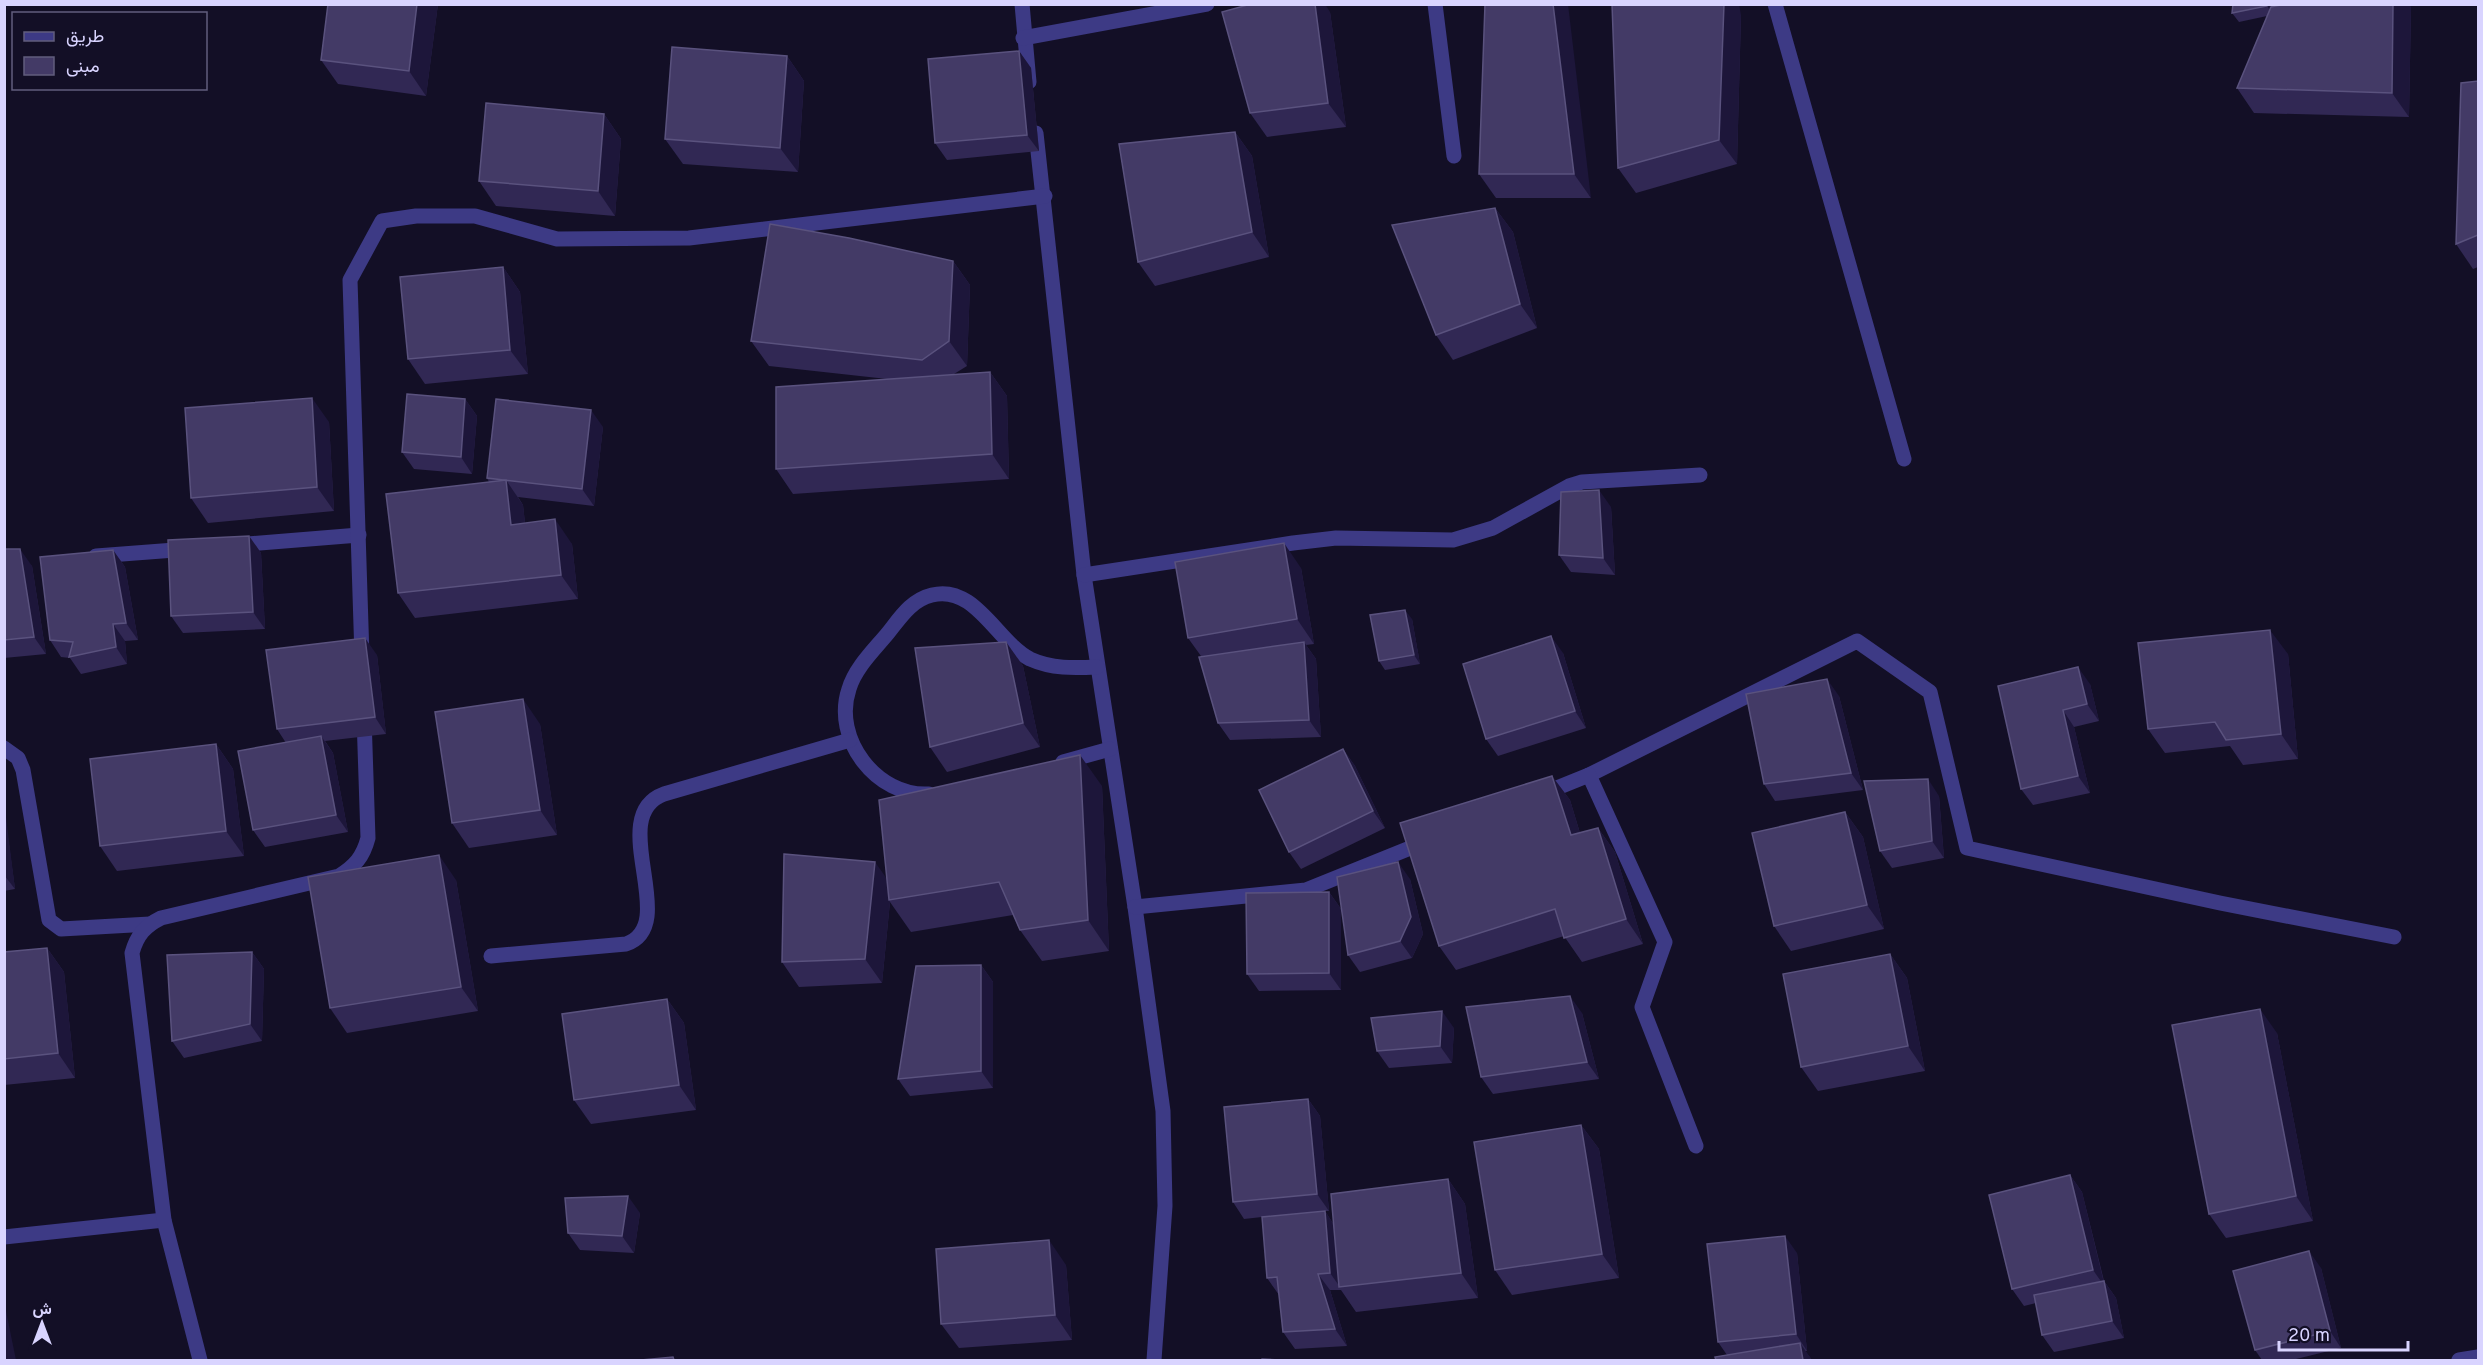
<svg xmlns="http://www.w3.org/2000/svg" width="2483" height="1365" font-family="Overpass,Vazirmatn,sans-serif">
<rect width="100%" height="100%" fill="#130f26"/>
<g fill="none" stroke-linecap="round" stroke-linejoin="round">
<g stroke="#3d3a85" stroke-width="15">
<path d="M1022,4L1029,82"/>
<path d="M1435,4L1454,156"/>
<path d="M1775,4L1904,459"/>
<path d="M1023,38L1207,4"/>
<path d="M1036,133L1084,575L1135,907L1163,1111L1165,1206L1154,1360"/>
<path d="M236,545L359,535"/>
<path d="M96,556L188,549"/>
<path d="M1084,575L1293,543L1336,538L1453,540L1493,528L1569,486L1582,482L1700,475"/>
<path d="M362,657L350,280L382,221L416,216H475L557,239L689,238L1045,196"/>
<path d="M4,748L18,758L23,770L49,920L61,929L150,924"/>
<path d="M1063,762L1110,749"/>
<path d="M1589,775L1857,641L1930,692L1967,848L2220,903L2394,937"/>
<path d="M929,794C877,797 832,739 849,689C855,668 874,650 888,633C900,618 911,600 932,595C975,584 997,642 1030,659C1052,669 1074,668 1097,667"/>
<path d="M1542,794L1589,775L1665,942L1642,1007L1696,1146"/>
<path d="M1135,907L1306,890L1425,842"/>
<path d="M491,956L626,944C682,925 604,816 664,794L850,740"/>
<path d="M4,1237L164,1220"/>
<path d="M200,1360L164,1220L132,953C137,935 145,926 161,918L339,876C355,866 363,857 368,838L364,717"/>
<path d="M2459,1360L2478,1357"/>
</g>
</g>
<g fill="#312854">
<path d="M438,4L426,96L338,84L321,60Z"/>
<path d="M1485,4L1591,198H1496L1479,174Z"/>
<path d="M2272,4V7H2411L2409,117L2254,113L2237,88L2267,16L2239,22L2232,13Z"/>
<path d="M1330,12L1346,127L1267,137L1250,113Z"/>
<path d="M1741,15L1737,164L1636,193L1618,168Z"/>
<path d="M1019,51L1031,68L1039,151L947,160L935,143Z"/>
<path d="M787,56L804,81L798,172L683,164L665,139Z"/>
<path d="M2478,81V267L2473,269L2456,244Z"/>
<path d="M604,114L621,139L615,216L496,206L479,181Z"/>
<path d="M1235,132L1252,156L1269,257L1155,286L1138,262Z"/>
<path d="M1495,208L1513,232L1537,328L1453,360L1436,335Z"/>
<path d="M953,261L970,285L967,366L954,374L990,372L1007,396L1009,479L793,494L776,469L887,379L769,366L751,341Z"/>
<path d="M503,267L520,292L528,374L425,384L408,359Z"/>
<path d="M465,399L477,416L472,474L414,469L402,452Z"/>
<path d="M329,422L334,511L208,523L191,498Z"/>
<path d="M603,427L594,506L518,497L523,505L525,523L572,544L578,599L415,618L398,593L489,482L487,478Z"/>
<path d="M1611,507L1615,575L1571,572L1559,555Z"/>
<path d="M249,536L261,553L265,629L183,633L171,616Z"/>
<path d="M4,549L32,566L46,654L4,658Z"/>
<path d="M113,550L125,567L138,640L125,641L127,664L81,674L70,658L61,657L50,640Z"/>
<path d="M1301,568L1314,644L1306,645L1316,659L1321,737L1230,740L1218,723L1201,656L1188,638Z"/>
<path d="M1412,619L1420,664L1385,670L1379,661Z"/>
<path d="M1006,642L1023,666L1040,747L947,772L930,747Z"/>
<path d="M1563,653L1586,728L1498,756L1486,739Z"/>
<path d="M2288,654L2298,759L2243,765L2230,746L2165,753L2148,729Z"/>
<path d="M377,655L386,734L325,741L333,753L348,832L265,847L253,830L286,743L277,729Z"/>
<path d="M2090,684L2099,721L2074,727L2090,793L2033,805L2021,789L1998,686Z"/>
<path d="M1839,696L1863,790L1775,801L1764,784Z"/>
<path d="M540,724L557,835L469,848L452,823Z"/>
<path d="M216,744L233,769L244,856L117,871L100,846Z"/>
<path d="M1343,749L1355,766L1385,828L1301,869L1289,852Z"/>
<path d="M1552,776L1570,800L1580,833L1598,828L1615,852L1643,944L1582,962L1564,936L1456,970L1439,946Z"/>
<path d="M1102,786L1109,951L1042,961L1020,930L1013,915L911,932L890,902L882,983L799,987L782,962L887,879Z"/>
<path d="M1939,796L1944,858L1892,868L1880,851Z"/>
<path d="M4,808L15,889L4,891Z"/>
<path d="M1845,812L1863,837L1884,929L1791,951L1774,926Z"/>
<path d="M1410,879L1423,934L1412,958L1360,972L1348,955Z"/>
<path d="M456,880L478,1011L347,1033L330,1008Z"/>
<path d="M1329,892L1341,909V990L1259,991L1247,974Z"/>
<path d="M47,948L64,972L75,1078L4,1085V952Z"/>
<path d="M252,952L264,969L262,1041L184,1058L172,1041Z"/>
<path d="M1890,954L1907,978L1925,1071L1818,1091L1801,1067Z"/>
<path d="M981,965L993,982V1088L910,1096L898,1079Z"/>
<path d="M667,999L684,1023L696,1110L591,1124L574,1100Z"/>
<path d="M1582,1013L1599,1079L1493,1094L1481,1077Z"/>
<path d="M1454,1028L1452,1063L1389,1068L1377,1051Z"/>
<path d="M2277,1033L2313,1221L2226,1238L2209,1214Z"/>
<path d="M1308,1099L1320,1116L1329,1211H1325L1334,1225L1448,1179L1465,1204L1478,1298L1356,1312L1341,1290H1330L1347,1346L1295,1349L1283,1332L1279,1295L1267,1278L1262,1217L1244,1219L1233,1202Z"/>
<path d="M1581,1125L1599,1149L1619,1278L1512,1295L1495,1270Z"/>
<path d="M2070,1175L2082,1192L2104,1281L2116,1298L2124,1338L2054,1352L2042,1335L2036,1303L2024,1306L2012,1289Z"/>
<path d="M640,1213L634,1253L580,1250L568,1233Z"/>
<path d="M1797,1253L1807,1351H1805L1812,1360L1727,1355L1718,1342Z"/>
<path d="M1066,1265L1072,1340L959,1348L941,1324Z"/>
<path d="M2321,1268L2341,1348L2292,1360H2262L2255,1350Z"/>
</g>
<g fill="#1d163a">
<path d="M417,4H438L426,96L409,71Z"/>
<path d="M1315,4H1325L1330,12L1346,127L1328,103Z"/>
<path d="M1553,4H1568L1591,198L1574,174Z"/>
<path d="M1724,4H1739L1741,15L1737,164L1719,140Z"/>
<path d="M2267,4H2272L2273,15L2267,6Z"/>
<path d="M2393,4H2409L2411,7L2409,117L2392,93Z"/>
<path d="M1019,51L1031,68L1039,151L1027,135Z"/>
<path d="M787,56L804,81L798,172L780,148Z"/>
<path d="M604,114L621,139L615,216L598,191Z"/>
<path d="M1235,132L1252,156L1269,257L1252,232Z"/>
<path d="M1495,208L1513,232L1537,328L1520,304Z"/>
<path d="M953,261L970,285L967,366L949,341Z"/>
<path d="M503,267L520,292L528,374L510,350Z"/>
<path d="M990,372L1007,396L1009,479L992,454Z"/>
<path d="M312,398L329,422L334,511L317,487Z"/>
<path d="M465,399L477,416L472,474L461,457Z"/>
<path d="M591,410L603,427L594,506L582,489Z"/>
<path d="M506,480L523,505L528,549L511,525Z"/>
<path d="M1599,490L1611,507L1615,575L1603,558Z"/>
<path d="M555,519L572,544L578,599L561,575Z"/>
<path d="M249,536L261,553L265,629L253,612Z"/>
<path d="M1284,543L1301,568L1314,644L1297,619Z"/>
<path d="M20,549L32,566L46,654L34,637Z"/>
<path d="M113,550L125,567L138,640L126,623Z"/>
<path d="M1405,610L1412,619L1420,664L1414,655Z"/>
<path d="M113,624L125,641L127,664L116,647Z"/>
<path d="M2270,630L2288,654L2298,759L2281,734Z"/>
<path d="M1551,636L1563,653L1586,728L1575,711Z"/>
<path d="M365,638L377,655L386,734L375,717Z"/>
<path d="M1006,642L1023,666L1040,747L1023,723Z"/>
<path d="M1304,642L1316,659L1321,737L1309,720Z"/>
<path d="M2078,667L2090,684L2099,721L2087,704Z"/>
<path d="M1827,679L1839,696L1863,790L1851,773Z"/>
<path d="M523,699L540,724L557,835L540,810Z"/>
<path d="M2063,710L2074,727L2090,793L2078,776Z"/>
<path d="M321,736L333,753L348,832L336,815Z"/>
<path d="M216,744L233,769L244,856L226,831Z"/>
<path d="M1343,749L1355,766L1385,828L1373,811Z"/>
<path d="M1080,755L1102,786L1109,951L1088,920Z"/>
<path d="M1552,776L1570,800L1588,860L1571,835Z"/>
<path d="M1928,779L1939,796L1944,858L1932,841Z"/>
<path d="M4,808L5,809L15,889L4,875Z"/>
<path d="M1845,812L1863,837L1884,929L1867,905Z"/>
<path d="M1598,828L1615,852L1643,944L1626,919Z"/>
<path d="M439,855L456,880L478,1011L461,987Z"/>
<path d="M875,862L892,886L889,900L890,902L882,983L865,959Z"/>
<path d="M1398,862L1410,879L1423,934L1412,958L1400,941Z"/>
<path d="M1329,892L1341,909V990L1329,973Z"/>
<path d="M47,948L64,972L75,1078L58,1053Z"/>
<path d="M252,952L264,969L262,1041L250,1024Z"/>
<path d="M1890,954L1907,978L1925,1071L1908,1046Z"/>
<path d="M981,965L993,982V1088L981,1071Z"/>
<path d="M1570,996L1582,1013L1599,1079L1587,1062Z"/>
<path d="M667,999L684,1023L696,1110L679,1085Z"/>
<path d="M2260,1009L2277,1033L2313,1221L2296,1196Z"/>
<path d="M1442,1011L1454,1028L1452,1063L1440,1046Z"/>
<path d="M1308,1099L1320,1116L1329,1211L1317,1194Z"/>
<path d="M1581,1125L1599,1149L1619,1278L1602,1254Z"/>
<path d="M2070,1175L2082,1192L2105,1287L2093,1270Z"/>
<path d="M1448,1179L1465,1204L1478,1298L1461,1273Z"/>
<path d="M628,1196L640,1213L634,1253L622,1236Z"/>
<path d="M1325,1211L1336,1228L1340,1287L1330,1273Z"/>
<path d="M1785,1236L1797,1253L1807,1351L1796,1334Z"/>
<path d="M1049,1240L1066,1265L1072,1340L1055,1315Z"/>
<path d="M2309,1251L2321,1268L2341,1348L2330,1331Z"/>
<path d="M1318,1274L1330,1290L1347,1346L1335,1329Z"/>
<path d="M2104,1281L2116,1298L2124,1338L2112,1321Z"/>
<path d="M4,1301L16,1360H4Z"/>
<path d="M1800,1343L1812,1360H1803Z"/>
</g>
<g fill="#433a66" stroke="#5a527e" stroke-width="1.5">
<path d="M328,4H417L409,71L321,60Z"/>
<path d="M1251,4H1315L1328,103L1250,113L1222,12Z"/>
<path d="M1485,4H1553L1574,174H1479Z"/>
<path d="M1612,4H1724L1719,140L1618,168Z"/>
<path d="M2233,4H2267V6L2232,13Z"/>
<path d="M2285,4H2393L2392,93L2237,88L2271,7Z"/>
<path d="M672,47L787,56L780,148L665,139Z"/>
<path d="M1019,51L1027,135L935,143L928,59Z"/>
<path d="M2478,81V235L2456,244L2461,83Z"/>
<path d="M486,103L604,114L598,191L479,181Z"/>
<path d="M1235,132L1252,232L1138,262L1119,144Z"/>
<path d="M1495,208L1520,304L1436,335L1392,225Z"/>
<path d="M770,224L849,238L953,261L949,341L922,360L751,341Z"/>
<path d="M503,267L510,350L408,359L400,277Z"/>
<path d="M990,372L992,454L776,469V387Z"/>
<path d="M407,394L465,399L461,457L402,452Z"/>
<path d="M312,398L317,487L191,498L185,408Z"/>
<path d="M496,399L591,410L582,489L487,478Z"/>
<path d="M506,480L511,525L555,519L561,575L398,593L386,494Z"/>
<path d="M1599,490L1603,558L1559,555L1561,492Z"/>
<path d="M249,536L253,612L171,616L168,540Z"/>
<path d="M1284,543L1297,619L1188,638L1175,562Z"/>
<path d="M4,549H20L34,637L4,640Z"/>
<path d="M113,550L126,623L113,624L116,647L69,657L73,642L50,640L40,557Z"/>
<path d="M1405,610L1414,655L1379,661L1370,615Z"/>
<path d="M2270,630L2281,734L2226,740L2215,722L2148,729L2138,643Z"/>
<path d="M1551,636L1575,711L1486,739L1463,664Z"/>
<path d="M365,638L375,717L277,729L266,650Z"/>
<path d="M1006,642L1023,723L930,747L915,648Z"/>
<path d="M1304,642L1309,720L1218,723L1199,657Z"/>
<path d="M2078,667L2087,704L2063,710L2078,776L2021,789L1998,686Z"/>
<path d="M1827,679L1851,773L1764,784L1746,694Z"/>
<path d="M523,699L540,810L452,823L435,712Z"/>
<path d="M321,736L336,815L253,830L238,751Z"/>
<path d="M216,744L226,831L100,846L90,759Z"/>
<path d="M1343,749L1373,811L1289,852L1259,790Z"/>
<path d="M1080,755L1088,920L1020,930L999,882L889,900L879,800Z"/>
<path d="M1552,776L1571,835L1598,828L1626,919L1564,938L1555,909L1439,946L1400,823Z"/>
<path d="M1928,779L1932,841L1880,851L1864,781Z"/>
<path d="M1845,812L1867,905L1774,926L1752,833Z"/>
<path d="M784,854L875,862L865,959L782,962Z"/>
<path d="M439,855L461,987L330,1008L308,877Z"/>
<path d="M1398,862L1411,917L1400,941L1348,955L1337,877Z"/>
<path d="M1329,892V973L1247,974L1246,893Z"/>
<path d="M47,948L58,1053L4,1059V952Z"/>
<path d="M252,952L250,1024L172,1041L167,955Z"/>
<path d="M1890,954L1908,1046L1801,1067L1783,974Z"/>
<path d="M981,965V1071L898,1079L916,966Z"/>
<path d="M1570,996L1587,1062L1481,1077L1466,1007Z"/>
<path d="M667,999L679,1085L574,1100L562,1014Z"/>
<path d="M2260,1009L2296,1196L2209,1214L2172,1025Z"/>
<path d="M1442,1011L1440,1046L1377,1051L1371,1018Z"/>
<path d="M1308,1099L1317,1194L1233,1202L1224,1107Z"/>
<path d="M1581,1125L1602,1254L1495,1270L1474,1142Z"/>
<path d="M2070,1175L2093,1270L2012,1289L1989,1195Z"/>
<path d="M1448,1179L1461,1273L1339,1287L1331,1194Z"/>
<path d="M628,1196L622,1236L568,1233L565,1198Z"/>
<path d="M1325,1211L1330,1273L1318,1274L1335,1329L1283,1332L1277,1277L1267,1278L1262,1217Z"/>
<path d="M1785,1236L1796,1334L1718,1342L1707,1244Z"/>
<path d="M1049,1240L1055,1315L941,1324L936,1249Z"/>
<path d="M2309,1251L2330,1331L2255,1350L2233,1271Z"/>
<path d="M2104,1281L2112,1321L2042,1335L2034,1295Z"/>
<path d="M1800,1343L1803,1360H1716L1715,1357Z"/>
<path d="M673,1357L674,1360H641Z"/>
<path d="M1262,1359L1280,1360H1261Z"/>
</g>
<rect width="2483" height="1365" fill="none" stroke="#d9d4ff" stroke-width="12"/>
<rect x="12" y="12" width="195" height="78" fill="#130f26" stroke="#625e7d" stroke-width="1.5"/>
<rect x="24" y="32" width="30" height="9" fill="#3d3a85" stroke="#625e7d" stroke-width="1.5"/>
<text x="66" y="42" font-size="18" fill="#d9d4ff">طريق</text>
<rect x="24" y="57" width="30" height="18" fill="#433a66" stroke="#625e7d" stroke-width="1.5"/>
<text x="66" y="72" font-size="18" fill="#d9d4ff">مبنى</text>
<g transform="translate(42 1323)" stroke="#130f26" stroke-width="4.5" paint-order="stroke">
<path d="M0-4.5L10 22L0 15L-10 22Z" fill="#d9d4ff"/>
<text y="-9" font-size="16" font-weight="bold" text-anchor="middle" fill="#d9d4ff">ش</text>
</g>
<path d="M2279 1341v9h129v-9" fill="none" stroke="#d9d4ff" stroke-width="3"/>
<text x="2288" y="1341" font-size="18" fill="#d9d4ff" stroke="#130f26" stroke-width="4.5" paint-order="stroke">20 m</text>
</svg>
